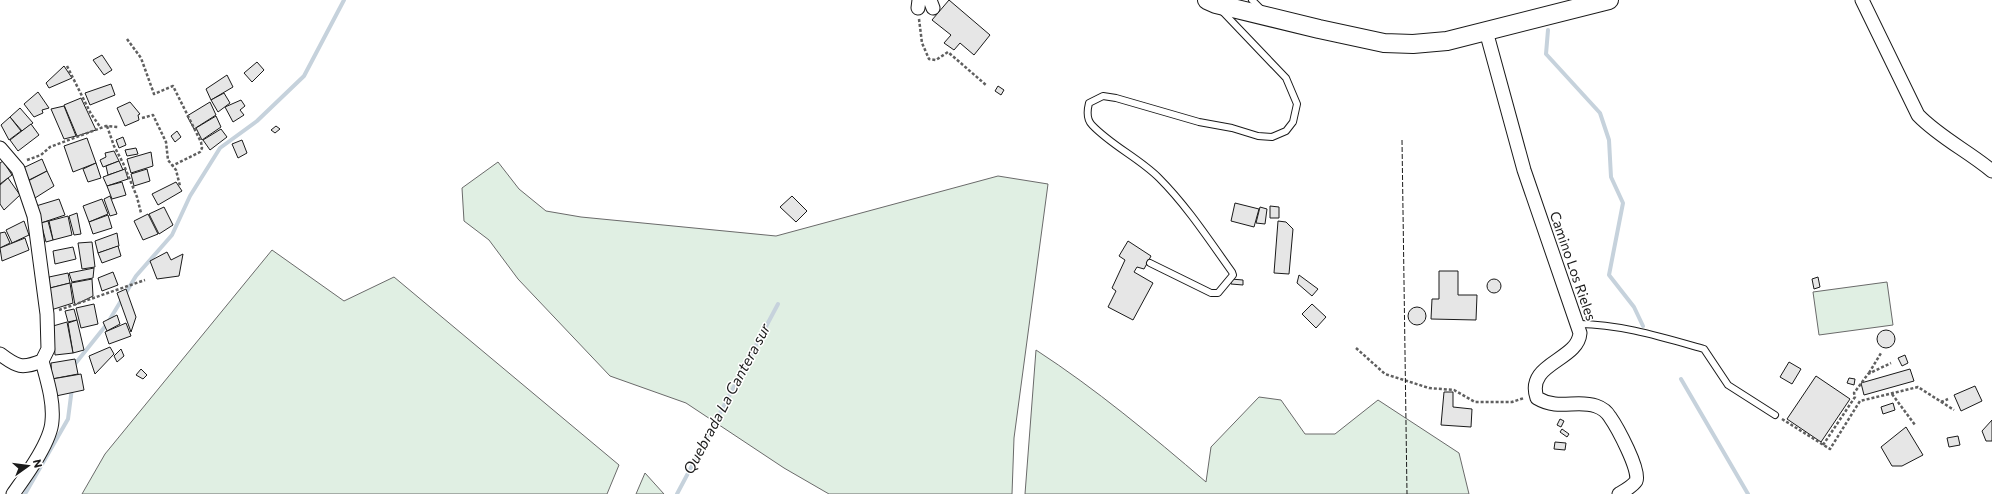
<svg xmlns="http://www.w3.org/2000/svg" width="1992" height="494" font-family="Commissioner,sans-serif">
<rect width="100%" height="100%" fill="#fff"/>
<g fill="#e0efe3" stroke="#6a6a6a">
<path d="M498,162L519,189L546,211L581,217L776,236L998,176L1048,184L1014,438L1012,494H829L784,468L686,403L610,376L518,279L489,240L464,221L462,188Z"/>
<path d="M272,250L344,301L394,277L619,465L607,494H82L105,454Z"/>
<path d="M1887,282L1893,325L1819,335L1813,292Z"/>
<path d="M1036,350C1096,389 1151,435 1206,482L1211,447L1259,397L1281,400L1305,434H1335L1378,400L1459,453L1469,494H1025Z"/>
<path d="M645,473L664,494H636Z"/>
</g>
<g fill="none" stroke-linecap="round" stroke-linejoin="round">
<g stroke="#c6d2dc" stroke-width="4">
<path d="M1548,30L1546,54L1600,113L1609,140L1611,177L1623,203L1609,275L1634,307L1643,326"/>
<path d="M75,367V364L107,324L136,276L172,235L190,196L220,148L257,121L304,76L344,0"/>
<path d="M1681,379L1748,494"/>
<path d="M25,494L68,419L72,388"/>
<path d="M677,494L778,304"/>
</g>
</g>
<g fill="#e6e6e6" stroke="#1a1a1a">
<path d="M949,0L990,35L974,55L960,43L954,50L944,43L951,35L932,20Z"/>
<path d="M102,55L112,70L104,75L93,60Z"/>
<path d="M257,62L264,70L252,82L244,73Z"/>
<path d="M64,66L72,78L49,88L46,83Z"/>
<path d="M227,75L233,87L211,100L206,89Z"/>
<path d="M111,84L115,95L90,105L85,93Z"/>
<path d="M998,86L1004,90L1001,95L995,91Z"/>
<path d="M38,92L49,108L42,110L43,113L34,117L24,104Z"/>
<path d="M224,93L230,103L218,112L211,100Z"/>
<path d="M81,98L96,130L77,136L64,105Z"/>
<path d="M241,100L245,106L240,110L244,115L233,122L225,107Z"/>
<path d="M130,102L140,114L138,115L139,120L125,126L117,108Z"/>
<path d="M210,102L216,115L194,129L187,116Z"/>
<path d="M64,106L76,136L64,139L51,109Z"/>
<path d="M20,108L33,123L22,131L10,117Z"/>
<path d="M216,116L221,127L202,140L196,128Z"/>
<path d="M10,117L21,131L9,140L1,125Z"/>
<path d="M31,124L39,135L18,151L10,140Z"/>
<path d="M276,126L280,129L275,133L271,130Z"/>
<path d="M221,129L227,137L210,150L203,140Z"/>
<path d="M177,131L181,137L175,142L171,136Z"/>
<path d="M123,137L126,145L119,148L116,140Z"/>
<path d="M87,138L96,163L73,172L64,146Z"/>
<path d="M242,140L247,153L238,158L232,144Z"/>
<path d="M136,148L138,154L127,156L125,150Z"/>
<path d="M114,151L119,161L103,167L100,160L106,157L105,153Z"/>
<path d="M151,152L153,166L131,173L127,159Z"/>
<path d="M42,159L47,171L29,180L23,168Z"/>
<path d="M3,161L12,175L0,184V163Z"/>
<path d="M119,161L123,170L108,175L106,166Z"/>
<path d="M96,163L101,178L88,182L83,169Z"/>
<path d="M125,169L128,179L107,186L103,177Z"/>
<path d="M147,169L150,181L134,186L131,174Z"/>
<path d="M47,171L54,186L35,198L28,181Z"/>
<path d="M8,178L20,195L4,210L0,204V185Z"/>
<path d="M122,182L126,195L112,199L107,186Z"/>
<path d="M176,182L182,191L158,205L152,194Z"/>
<path d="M110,196L117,214L110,216L104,199Z"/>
<path d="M792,196L807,211L796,222L780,207Z"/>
<path d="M59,199L65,215L41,223L36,206Z"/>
<path d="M102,199L108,214L89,222L83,206Z"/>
<path d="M1235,203L1259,209L1254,227L1231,221Z"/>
<path d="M1270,206L1279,207V218H1270Z"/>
<path d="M164,207L173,225L159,234L149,214Z"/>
<path d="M1260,207L1267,209L1265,224L1256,223Z"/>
<path d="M77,213L81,234L74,235L69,216Z"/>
<path d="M148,214L158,234L143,240L134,221Z"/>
<path d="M108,215L112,228L93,234L89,222Z"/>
<path d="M68,216L72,235L53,240L49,221Z"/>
<path d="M24,221L29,235L12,243L6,230Z"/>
<path d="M48,221L53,240L46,242L41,223Z"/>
<path d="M1278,221L1286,222L1293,229L1289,274L1274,273Z"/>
<path d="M5,232L10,243L0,248V233Z"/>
<path d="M117,233L119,246L98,253L95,241Z"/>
<path d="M25,238L29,250L2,261L0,248Z"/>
<path d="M1128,241L1151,256L1144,269L1137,267L1134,272L1153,283L1133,320L1108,307L1116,291L1112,288L1125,260L1119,256Z"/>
<path d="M92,242L95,267L82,269L78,243Z"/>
<path d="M118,246L121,256L102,263L98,253Z"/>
<path d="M73,247L76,259L55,264L53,251Z"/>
<path d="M167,252L171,260L183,254L179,276L157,279L150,261Z"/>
<path d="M94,268L93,278L72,282L69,273Z"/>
<path d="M1439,271H1458V295H1477L1476,320L1431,319L1432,299H1439Z"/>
<path d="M113,272L118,285L102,291L98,278Z"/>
<path d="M68,273L70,283L50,288L49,277Z"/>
<path d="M1299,275L1318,289L1312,296L1297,283Z"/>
<path d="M1818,277L1820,287L1814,289L1812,279Z"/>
<circle cx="1494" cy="286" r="7"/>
<path d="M92,279L93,296L75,305L71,283Z"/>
<path d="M1231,279L1243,280V285L1231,284Z"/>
<path d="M70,283L73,303L51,310L50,288Z"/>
<path d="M126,289L136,317L131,332L117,293Z"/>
<path d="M94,304L98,324L81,328L76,308Z"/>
<path d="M1312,304L1326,317L1316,328L1302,314Z"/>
<circle cx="1417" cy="316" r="9"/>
<path d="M74,309L77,320L68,322L65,311Z"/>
<path d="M117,315L120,324L107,331L103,322Z"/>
<path d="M77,320L84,350L73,353L68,323Z"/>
<path d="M67,322L73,353L55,355L53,326Z"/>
<path d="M126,323L131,336L109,344L105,332Z"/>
<circle cx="1886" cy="339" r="9"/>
<path d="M110,347L114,354L95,374L89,356Z"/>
<path d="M121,349L124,356L117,362L114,356Z"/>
<path d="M1905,355L1908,363L1902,366L1898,358Z"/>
<path d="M75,359L78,374L52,379L51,363Z"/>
<path d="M1789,362L1801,369L1792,384L1780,377Z"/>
<path d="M141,369L147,375L143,379L136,375Z"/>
<path d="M1910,369L1914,381L1864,395L1861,383Z"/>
<path d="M81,374L84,390L56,396L52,379Z"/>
<path d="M1816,376L1850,399L1821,442L1787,419Z"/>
<path d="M1849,378L1855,379L1854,385L1847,383Z"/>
<path d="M1975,386L1982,401L1961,411L1954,395Z"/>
<path d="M1444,392H1453V407L1472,409L1471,427L1441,425Z"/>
<path d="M1893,403L1895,410L1883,414L1881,407Z"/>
<path d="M1560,419L1564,421L1561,427L1557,425Z"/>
<path d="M1992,420V441H1986L1982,431Z"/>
<path d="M1906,427L1923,455L1902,466H1892L1881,447Z"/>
<path d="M1562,429L1569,434L1567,437L1560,432Z"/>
<path d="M1958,436L1960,445L1949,447L1947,438Z"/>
<path d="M1555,442L1566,443L1565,450L1554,449Z"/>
</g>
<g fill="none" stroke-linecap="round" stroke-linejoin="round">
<g stroke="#1a1a1a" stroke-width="8">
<g id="service">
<path d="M1252,0L1261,9"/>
<path d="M1150,263L1211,293H1218L1233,275L1232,272C1209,240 1187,206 1159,178C1139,158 1112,146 1092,125C1086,119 1087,111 1089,103L1103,96L1116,98L1199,122L1232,128L1258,136L1272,137L1286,131L1293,122L1297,104L1286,78L1222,11"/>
<path d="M1576,324C1617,323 1665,338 1704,349L1728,385L1775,415"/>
</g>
</g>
<g stroke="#1a1a1a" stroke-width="15">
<g id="minor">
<path d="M930,0L933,8"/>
<path d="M1862,0L1918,115C1939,137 1968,151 1992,171"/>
<path d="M918,8L919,0"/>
<path d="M1486,31L1524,170L1580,333C1578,361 1525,363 1537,398C1559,411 1576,399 1596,406C1602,408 1607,412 1610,417C1617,427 1641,471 1636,481C1633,486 1624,491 1619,494"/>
<path d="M0,148L18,169L34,216L47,314L48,349L42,361C22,369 17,367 0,354"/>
<path d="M13,494C25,477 51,442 52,421C54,401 47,380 42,361"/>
</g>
</g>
<g stroke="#1a1a1a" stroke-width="20">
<path id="secondary" d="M1207,0L1216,4L1319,29L1384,43L1413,44L1447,41L1609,0"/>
</g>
<g stroke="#5f5f5f" stroke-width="2.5" stroke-dasharray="3 2" stroke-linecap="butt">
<path d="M919,19L922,43L929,59L936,60L948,52L986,85"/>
<path d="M127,39L141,58L154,94L173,86L201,142L202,148L200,152L172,166"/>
<path d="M67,66L91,114L101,128"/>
<path d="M142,118L153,115L166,142L168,160L176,170L180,186"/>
<path d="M107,126L114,146L123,163L137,197L141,213"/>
<path d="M27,160L41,155L50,147L106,126L118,127"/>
<path d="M59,310L145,280"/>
<path d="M1356,348L1385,374L1429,388L1454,390L1475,402H1512L1524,398"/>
<path d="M1869,373L1881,353"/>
<path d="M1892,394L1915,425"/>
<path d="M1941,402L1948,399"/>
<path d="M1782,419L1830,449L1860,401L1918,387L1954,410"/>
<path d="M1823,445L1855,397L1854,393L1868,374L1891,363"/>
</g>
<use href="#service" stroke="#fff" stroke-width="6"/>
<use href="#minor" stroke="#fff" stroke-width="13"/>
<use href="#secondary" stroke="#fff" stroke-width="18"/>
<path stroke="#1a1a1a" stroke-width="1" stroke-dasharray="5 2" stroke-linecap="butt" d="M1402,140L1407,494"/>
</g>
<g text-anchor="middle" stroke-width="3" stroke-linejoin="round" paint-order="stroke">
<g font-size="14" fill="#1a1a1a" stroke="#fff">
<text transform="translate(1573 266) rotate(71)" y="5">Camino Los Rieles</text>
</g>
<g font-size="15" font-style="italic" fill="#1a1a1a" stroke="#fff">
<text transform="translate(727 399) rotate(-62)" y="5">Quebrada La Cantera sur</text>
</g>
</g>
<g transform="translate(28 466) rotate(76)" stroke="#ffffff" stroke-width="3" paint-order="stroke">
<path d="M0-3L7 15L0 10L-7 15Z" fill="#1a1a1a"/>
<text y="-6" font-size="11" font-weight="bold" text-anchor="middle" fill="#1a1a1a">N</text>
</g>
</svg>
